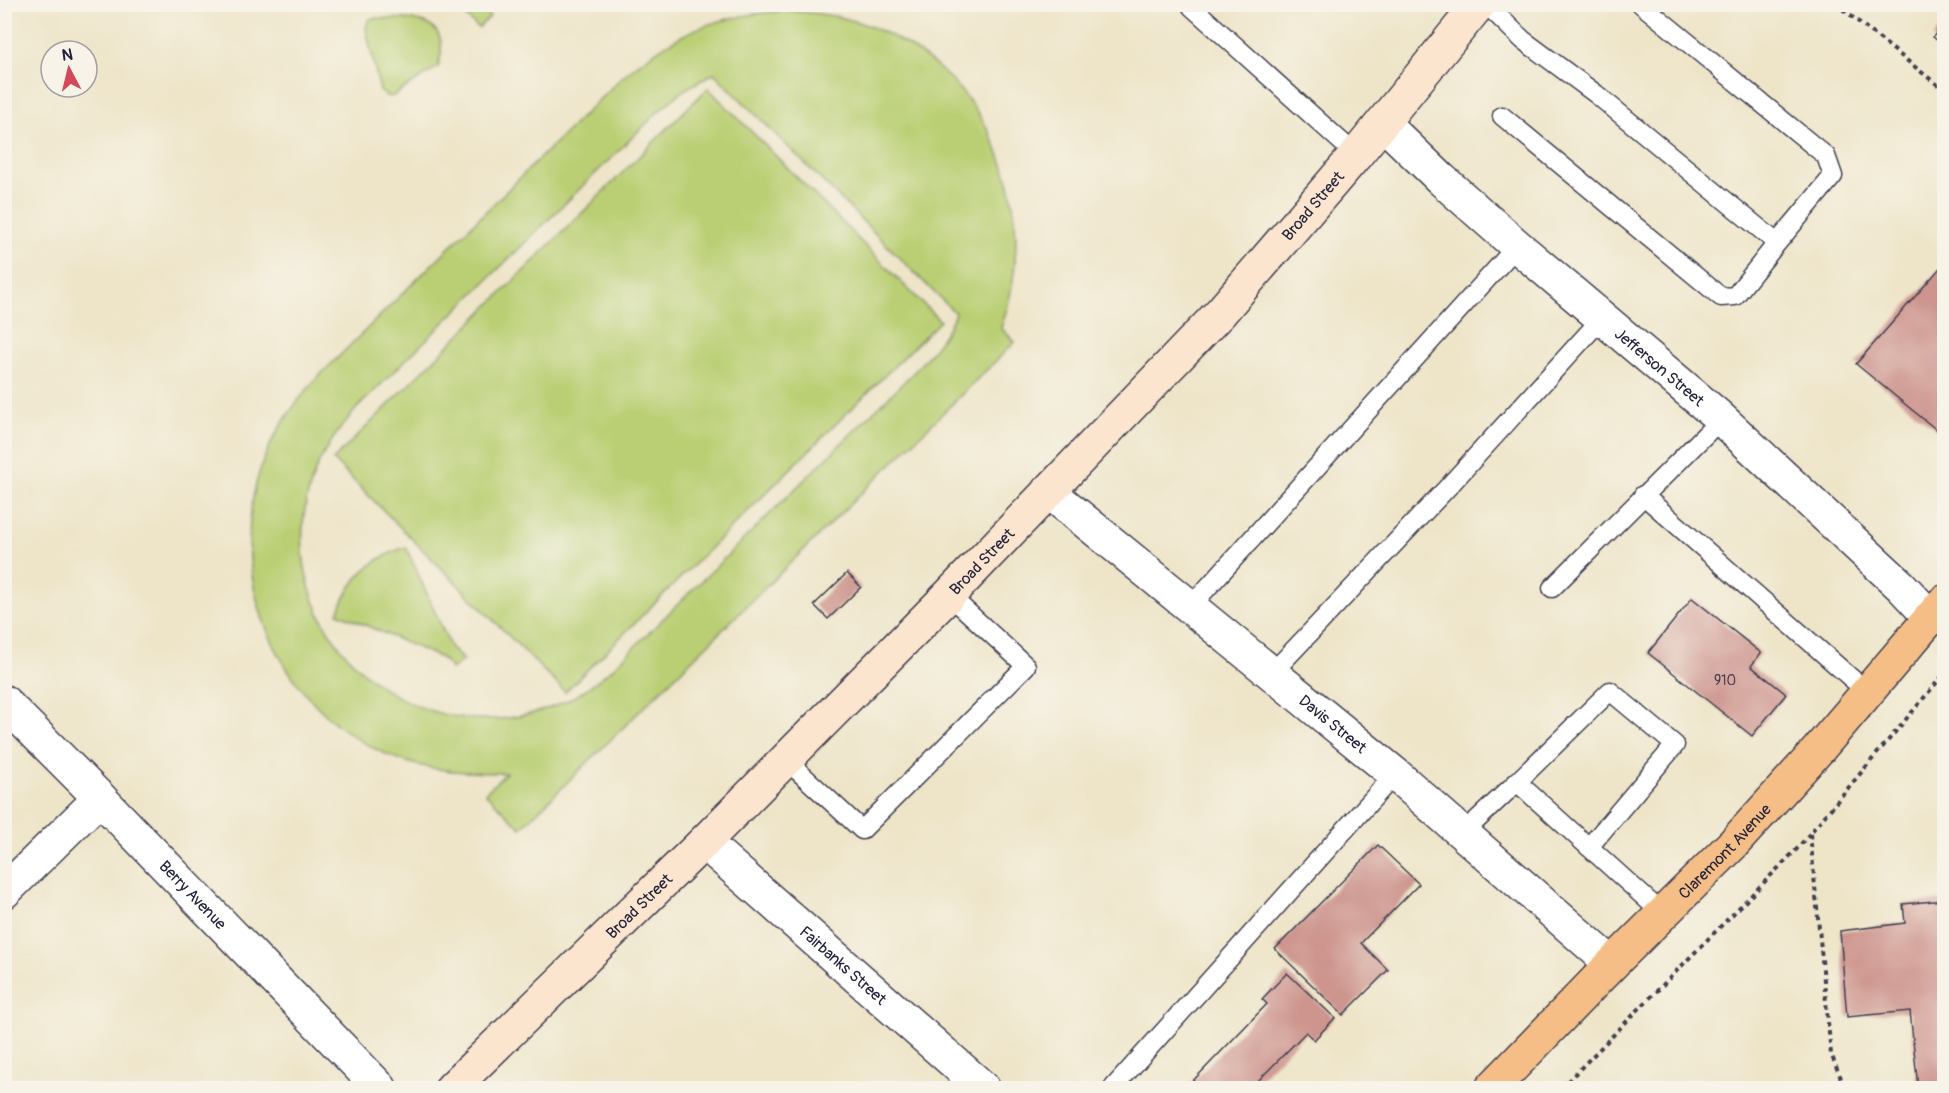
<svg xmlns="http://www.w3.org/2000/svg" width="1949" height="1093" font-family="Pangolin,sans-serif">
<rect width="100%" height="100%" fill="#f7f3e8"/>
<filter id="ink" filterUnits="userSpaceOnUse"><feTurbulence type="fractalNoise" baseFrequency=".0167" numOctaves="2"/><feDisplacementMap in="SourceGraphic" scale="12" xChannelSelector="R" yChannelSelector="G"/><feConvolveMatrix kernelMatrix="1 2 1 2 8 2 1 2 1" color-interpolation-filters="sRGB"/></filter>
<filter id="wash" filterUnits="userSpaceOnUse"><feTurbulence type="fractalNoise" baseFrequency=".008" numOctaves="4" result="noise"/><feDisplacementMap in="SourceGraphic" scale="24" xChannelSelector="R" yChannelSelector="G"/><feGaussianBlur stdDeviation="1.35" result="paint"/><feColorMatrix in="noise" values="0 0 0 0 0 0 0 0 0 0 0 0 0 0 0 0 0 1.4 0 .05"/><feComposite in="paint" operator="in"/></filter>
<g filter="url(#wash)">
<rect width="100%" height="100%" fill="#eee5c9"/>
<g fill="#bacf73" stroke="#6e7857" stroke-width="1.5" fill-rule="evenodd">
<path d="M431,5H478L490,17L478,28L466,16Z"/>
<path d="M789,11C813,13 837,15 861,23C989,68 1045,203 1001,328L1015,342L521,828L485,793L506,773C472,773 439,772 407,762C286,723 221,586 261,467C273,432 294,403 319,376L622,77C678,30 716,15 789,11ZM714,73L955,313C947,335 931,352 916,370L613,668C598,680 582,694 564,702C419,768 262,634 312,480C321,452 339,429 358,407L661,109L684,90Z"/>
<path d="M374,18C410,20 454,14 438,67L393,96L388,97L380,91L366,29L368,20Z"/>
<path d="M708,88L940,321L565,692L333,460Z"/>
<path d="M406,547L451,648L463,660L452,669L441,658L338,613C351,578 370,559 406,547Z"/>
</g>
<g id="blocks">
<g fill="#cd958e">
<path d="M1944,23V46L1933,37Z"/>
<path d="M1940,268L1944,272V436L1856,364Z"/>
<path d="M847,573L861,587L828,619L814,605Z"/>
<path d="M1692,598L1761,653L1751,666L1786,694L1752,736L1648,653Z"/>
<path d="M1378,845L1419,884L1361,943L1388,970L1343,1015L1275,949Z"/>
<path d="M1944,900V1088H1918L1910,1011L1847,1017L1840,931L1905,923L1903,904Z"/>
<path d="M1287,973L1335,1018L1314,1040L1306,1032L1251,1088H1186L1267,1004L1262,999Z"/>
<path d="M1748,1084L1773,1085L1783,1088H1722Z"/>
</g>
</g>
</g>
<g filter="url(#ink)">
<use href="#blocks" fill-opacity="0" stroke="#413f50" stroke-width="1.5"/>
<g fill="none" stroke-linecap="round" stroke-linejoin="round">
<g stroke="#413f50" stroke-width="21">
<g id="lane">
<path d="M1486,4L1523,40L1596,94L1777,243L1735,296L1721,297L1502,116"/>
<path d="M1641,4L1826,156L1833,176L1777,243"/>
<path d="M1191,6L1356,155"/>
<path d="M1643,495L1867,692"/>
<path d="M1552,588L1721,419"/>
<path d="M1190,607L1517,246"/>
<path d="M1271,674L1448,487L1603,317"/>
<path d="M786,760L862,830L1026,666L949,595"/>
<path d="M1517,782L1610,691L1675,745L1589,847"/>
<path d="M1463,833L1517,782L1663,914"/>
<path d="M1113,1088L1395,774"/>
</g>
</g>
<g stroke="#413f50" stroke-width="36">
<g id="street">
<path id="s1" d="M1383,123L1441,179L1517,246L1717,415L1901,586L1931,618"/>
<path id="s2" d="M1048,491L1395,774L1612,964"/>
<path id="s3" d="M4,702L100,798L380,1088"/>
<path id="s4" d="M704,842L983,1088"/>
<path d="M4,892L100,798"/>
</g>
</g>
<g stroke="#413f50" stroke-width="36">
<g id="secondary">
<path id="s5" d="M452,1088L704,842L949,595L1220,313L1356,155L1479,4"/>
</g>
</g>
<g stroke="#413f50" stroke-width="36">
<g id="primary">
<path id="s6" d="M1492,1088L1612,964L1733,844L1819,749L1944,602"/>
</g>
</g>
<g stroke="#413f50" stroke-width="4" stroke-dasharray="4.5 4.5" stroke-linecap="butt">
<path d="M1836,4L1944,90"/>
<path d="M1810,834L1831,1054L1845,1088"/>
<path d="M1561,1088L1796,850L1944,674"/>
</g>
<use href="#lane" stroke="#fff" stroke-width="18"/>
<use href="#street" stroke="#fff" stroke-width="33"/>
<use href="#secondary" stroke="#fbe5cf" stroke-width="33"/>
<use href="#primary" stroke="#f6be87" stroke-width="33"/>
</g>
</g>
<g text-anchor="middle" stroke-width="4.5" stroke-linejoin="round" paint-order="stroke">
<g font-size="14" fill="#4d3f50">
<text x="1725" y="685">910</text>
</g>
<g font-size="16" fill="#22223b" stroke="#f7f3e8">
<text dy="6" stroke="none"><textPath href="#s5" startOffset="1233">Broad Street</textPath></text>
<text dy="6" stroke="none"><textPath href="#s1" startOffset="369">Jefferson Street</textPath></text>
<text dy="6" stroke="none"><textPath href="#s5" startOffset="747">Broad Street</textPath></text>
<text dy="6" stroke="none"><textPath href="#s2" startOffset="368">Davis Street</textPath></text>
<text dy="6" stroke="none"><textPath href="#s6" startOffset="332">Claremont Avenue</textPath></text>
<text dy="6" stroke="none"><textPath href="#s3" startOffset="270">Berry Avenue</textPath></text>
<text dy="6" stroke="none"><textPath href="#s5" startOffset="261">Broad Street</textPath></text>
<text dy="6" stroke="none"><textPath href="#s4" startOffset="186">Fairbanks Street</textPath></text>
</g>
</g>
<rect width="1949" height="1093" fill="none" stroke="#f7f3e8" stroke-width="24"/>
<g transform="translate(69 69) rotate(353)"><circle r="28" fill="#f7f3e8" stroke="#a29fa3" stroke-width="1.5"/>
<path d="M0-4.5L10 22L0 15L-10 22Z" fill="#d1495b"/>
<text y="-9" font-size="16" font-weight="bold" text-anchor="middle" fill="#22223b">N</text>
</g>
</svg>
